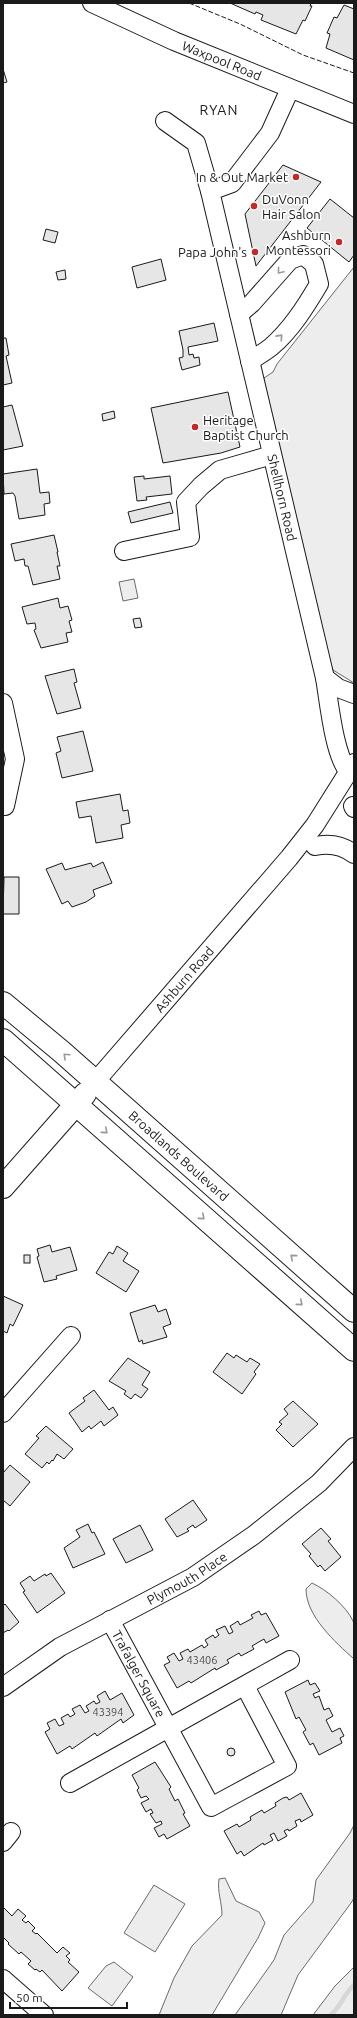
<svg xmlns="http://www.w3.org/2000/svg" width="357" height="2018" font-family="Ubuntu,sans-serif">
<rect width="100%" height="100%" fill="#fff"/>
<g fill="#ededed" stroke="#6a6a6a">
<path d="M354,267V683L333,670L327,655L263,386L264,378L273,372L277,364Z"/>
<path d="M134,579L138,598L123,601L119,582Z"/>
<path d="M312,1583C327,1590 346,1606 353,1621C357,1628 354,1651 354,1659C335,1642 306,1616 306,1589Z"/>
<path d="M354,1825V1898L351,1903L298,1975L281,2015H235L274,1960L284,1935L313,1902L316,1880L350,1833Z"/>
<path d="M225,1878L236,1901L259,1912L265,1923L258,1938L212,2015H159L174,1978L192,1946L222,1915C222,1902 217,1892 219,1879Z"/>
<path d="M154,1885L185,1904L155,1952L124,1933Z"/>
<path d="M114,1962L133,1977L112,2006L88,1988L106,1966Z"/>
<path d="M354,1967V2015H313L335,1986Z"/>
</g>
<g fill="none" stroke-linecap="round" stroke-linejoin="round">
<path stroke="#d7d7d7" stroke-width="4.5" d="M331,2015C341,2006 344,1994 354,1985"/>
</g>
<g fill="#e6e6e6" stroke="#1a1a1a">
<path d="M230,3H311L310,6H312L305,21L303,20L296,34L261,20L263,15L256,12L255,14Z"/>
<path d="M344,5L354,9V60L326,48L330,34L327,33L334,17L337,18Z"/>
<path d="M3,69L7,82L3,83Z"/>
<path d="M283,165L321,182L256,266L245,214Z"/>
<path d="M330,199L354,218V255L349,262L307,228Z"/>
<path d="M46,229L58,232L55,243L43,240Z"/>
<path d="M161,259L166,280L137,288L132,267Z"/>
<path d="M65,270L66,279L58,280L56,272Z"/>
<path d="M214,323L218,341L188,347L189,355L193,354L194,358L199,357L200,365L182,370L179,358L183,357V350L179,331Z"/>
<path d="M3,338H6L9,355L6,356L12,383L3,385Z"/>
<path d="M228,392L240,447L221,453L163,463L151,408Z"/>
<path d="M12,405L23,446L3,450V407Z"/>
<path d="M114,411L115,418L103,421L102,414Z"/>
<path d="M37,469L40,493L49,492L50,503L44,504L45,515L19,519L15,496L13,493L4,494L3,474Z"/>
<path d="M144,476V479L170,476L172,494L146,497L147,500L137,501L134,477Z"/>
<path d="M170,502L173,513L131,523L128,512Z"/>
<path d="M54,535L58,552H57L60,566H57L60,579L33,585L28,566H25L24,559L15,561L11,544Z"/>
<path d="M58,598L60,608L68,606L72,620L69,621L72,632L66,633L68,642L41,648L34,630L36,629L35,623L27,624L22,607Z"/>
<path d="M140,618L142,627L135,628L133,619Z"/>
<path d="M74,669L77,682L74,683L81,708L57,714L45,676Z"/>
<path d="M83,731L93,771L62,778L56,753L61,751L57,737Z"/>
<path d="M120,794L123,811L128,810L130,823L121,825L123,838L96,843L91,816L79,818L76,802Z"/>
<path d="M103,862L112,883L93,890L95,896L86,902L72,907L68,901L62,904L46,869L62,863L65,870L91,863L93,867Z"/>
<path d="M4,877H19V914H3Z"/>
<path d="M50,1245L52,1252L70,1247L77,1270L56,1276L57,1279L44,1282L37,1257L39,1256L37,1249Z"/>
<path d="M117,1246L128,1253L123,1261L139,1271L126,1292L96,1273L109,1252L113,1254Z"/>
<rect x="24" y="1255" width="6" height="8"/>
<path d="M3,1296L23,1305L13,1326L10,1324L7,1333L3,1331Z"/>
<path d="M155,1305L158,1312L166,1309L171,1324L163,1327L167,1337L143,1344L142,1340L139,1342L130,1313Z"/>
<path d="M227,1353L234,1358L236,1355L247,1362L250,1358L260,1364L254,1372L256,1374L242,1394L213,1372Z"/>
<path d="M128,1358L150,1372L142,1385L148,1389L141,1398L135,1394L131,1399L124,1394L126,1391L109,1381Z"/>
<path d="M94,1390L109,1410L113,1407L118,1415L104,1426L101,1421L91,1429L89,1426L82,1432L69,1413L85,1401L83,1398Z"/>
<path d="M293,1401L318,1424L293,1447L276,1430L282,1424L279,1422L288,1414L284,1409Z"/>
<path d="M46,1426L73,1449L64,1459L57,1454L53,1461L52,1460L49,1464L47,1462L42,1468L25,1454L39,1438L36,1436Z"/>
<path d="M10,1465L30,1482L10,1506L3,1500V1473Z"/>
<path d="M193,1500L207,1520L195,1528L193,1525L187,1529L189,1531L177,1537L165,1519Z"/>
<path d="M88,1524L92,1533L94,1532L105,1554L73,1568L64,1548L80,1537L76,1530Z"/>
<path d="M140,1525L153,1550L126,1563L113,1539Z"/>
<path d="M321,1528L331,1539L328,1541L341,1557L325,1571L320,1565L318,1567L309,1556L311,1554L302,1544Z"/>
<path d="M51,1573L65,1593L37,1613L23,1592L25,1591L20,1583L30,1576L34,1581L45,1574L46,1576Z"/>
<path d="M5,1604L19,1622L9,1631L8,1630L3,1633V1606Z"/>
<path d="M259,1611L261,1615L266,1613L279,1636L266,1643L264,1639L252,1646L254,1649L241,1656L239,1653L227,1660L229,1663L216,1670L215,1668L191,1683L189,1681L177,1688L164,1665L170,1662L167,1657L174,1653L179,1661L183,1659L180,1653L188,1649L190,1652L202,1645L204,1648L208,1645L205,1640L213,1635L215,1638L219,1635L216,1630L225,1626L229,1634L233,1632L230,1626L238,1621L240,1625L253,1618L251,1615Z"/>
<path d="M308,1680L310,1685L315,1683L320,1691L313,1694L315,1698L319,1696L324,1710L329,1708L333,1716L326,1720L332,1732L340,1728L344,1736L340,1738L342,1743L319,1755L313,1743L310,1745L303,1732L306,1730L299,1717L296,1719L285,1692Z"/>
<path d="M105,1691L110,1700L122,1693L134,1715L123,1723L121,1719L97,1736L95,1733L72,1749L70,1746L57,1754L45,1732L50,1729L47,1723L55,1719L59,1726L64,1724L61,1718L68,1714L70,1717L75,1714L72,1709L80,1705L85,1713L89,1711L86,1706L94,1701L96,1704L100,1702L97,1696Z"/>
<circle cx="231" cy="1752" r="4"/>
<path d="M155,1762L171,1787L169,1789L175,1801L178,1799L185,1813L183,1814L190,1826L167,1839L164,1834L159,1837L154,1828L162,1824L161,1821L156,1823L150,1814L153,1813L151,1809L146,1812L141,1803L149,1799L146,1796L141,1798L137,1790L139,1788L132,1775Z"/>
<path d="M301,1793L313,1815L301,1822L300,1819L295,1821L297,1826L289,1831L288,1829L284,1831L287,1836L278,1841L274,1833L270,1835L273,1840L264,1845L263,1843L244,1856L241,1851L237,1854L224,1831L237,1824L239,1827L251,1820L250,1817L262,1810L264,1813L276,1806L275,1803L283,1798L287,1797L289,1800Z"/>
<path d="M3,1907L12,1916L18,1909L26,1916L22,1920L26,1923L28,1921L35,1928L32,1931L36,1934L37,1933L57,1953L63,1947L70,1953L66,1956L70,1960L68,1962L79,1972L62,1991L42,1970L40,1972L36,1969L35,1970L28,1964L31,1961L21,1952L19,1954L8,1944L9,1943L3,1937Z"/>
</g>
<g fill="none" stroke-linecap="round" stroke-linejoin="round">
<g stroke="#1a1a1a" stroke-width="20">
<g id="minor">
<path id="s1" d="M92,3L174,41L354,114"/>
<path id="s2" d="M165,121L196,143L210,191L325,678C329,701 334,756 349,772"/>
<path d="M210,191L232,183L270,133L290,89"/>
<path d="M239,314L252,303L290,260L303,255L314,264L319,284C306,306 291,330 271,347C265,352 257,356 250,361"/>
<path d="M124,551L190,537L186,502L201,486L220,470L272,455"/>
<path d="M325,678L338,688L354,694"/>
<path d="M3,703L15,759L5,806"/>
<path d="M353,806L354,808"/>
<path d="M315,846C329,843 342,845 354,854"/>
<path id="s3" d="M95,1082L289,858L315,825L354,763"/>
<path d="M3,1413L71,1336"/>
<path id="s4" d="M110,1620L211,1807L287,1766L245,1686"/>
<path id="s5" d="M3,1687L60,1647L193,1577L254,1535L319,1483L354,1447"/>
<path d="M70,1783L290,1660"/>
<path d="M3,1842L11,1832"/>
<path d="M3,1979L44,2015"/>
</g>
</g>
<g stroke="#1a1a1a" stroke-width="24">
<g id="major">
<path id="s6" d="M3,1003L62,1052L354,1311"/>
<path d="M3,1040L354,1350"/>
<path d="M3,1187L85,1094"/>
</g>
</g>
<use href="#minor" stroke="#fff" stroke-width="18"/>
<use href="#major" stroke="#fff" stroke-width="22"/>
<path stroke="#1a1a1a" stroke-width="1" stroke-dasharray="5 2" stroke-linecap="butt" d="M189,3L240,24L303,55L354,73"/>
</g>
<defs><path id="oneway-chevron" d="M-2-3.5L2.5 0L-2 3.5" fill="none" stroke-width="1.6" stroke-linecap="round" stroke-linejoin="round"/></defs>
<g stroke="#989898">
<use href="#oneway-chevron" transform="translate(280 271) rotate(130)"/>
<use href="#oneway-chevron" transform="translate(280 337) rotate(-48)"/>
<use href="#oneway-chevron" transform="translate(66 1056) rotate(-137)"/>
<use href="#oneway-chevron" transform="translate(105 1131) rotate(41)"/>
<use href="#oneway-chevron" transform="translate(202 1217) rotate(41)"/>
<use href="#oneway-chevron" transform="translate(293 1257) rotate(-139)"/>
<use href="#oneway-chevron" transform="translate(300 1303) rotate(41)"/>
</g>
<g fill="#c62828" stroke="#fff" stroke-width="1.5">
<circle cx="296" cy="177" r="4"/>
<circle cx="254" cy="206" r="4"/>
<circle cx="339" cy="242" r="4"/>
<circle cx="255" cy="252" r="4"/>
<circle cx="195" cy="427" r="4"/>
</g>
<g text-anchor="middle" stroke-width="3" stroke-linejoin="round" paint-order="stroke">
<g font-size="11" fill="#4d4d4d">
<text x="202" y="1664">43406</text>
<text x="108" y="1716">43394</text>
</g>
<g font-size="13" fill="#1a1a1a" stroke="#fff">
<text dy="5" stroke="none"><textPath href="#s1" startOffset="142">Waxpool Road</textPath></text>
<text dy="5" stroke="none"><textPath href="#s2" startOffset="403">Shellhorn Road</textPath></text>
<text dy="5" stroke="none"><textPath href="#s3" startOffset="136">Ashburn Road</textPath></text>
<text dy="5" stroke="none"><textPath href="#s6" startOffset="233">Broadlands Boulevard</textPath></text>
<text dy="5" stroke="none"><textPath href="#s5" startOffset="214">Plymouth Place</textPath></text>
<text dy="5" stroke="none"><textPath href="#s4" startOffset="61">Trafalger Square</textPath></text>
</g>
<g font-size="13" fill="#1a1a1a" stroke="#fff" text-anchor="end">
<text x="288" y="182">In &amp; Out Market</text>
<text x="262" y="204" text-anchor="start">DuVonn<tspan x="262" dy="15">Hair Salon</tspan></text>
<text x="331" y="240">Ashburn<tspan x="331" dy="15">Montessori</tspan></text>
<text x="247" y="257">Papa John's</text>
<text x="203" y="425" text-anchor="start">Heritage<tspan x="203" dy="15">Baptist Church</tspan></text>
</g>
<g font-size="14" letter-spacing="1" fill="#1a1a1a" stroke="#fff">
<text x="219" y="115">RYAN</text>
</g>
</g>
<rect width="357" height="2018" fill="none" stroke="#1a1a1a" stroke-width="8"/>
<path d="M10 2002v6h117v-6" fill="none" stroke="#1a1a1a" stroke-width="2"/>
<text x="16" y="2002" font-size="12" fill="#1a1a1a" stroke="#ffffff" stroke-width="3" paint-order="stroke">50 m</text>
</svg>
